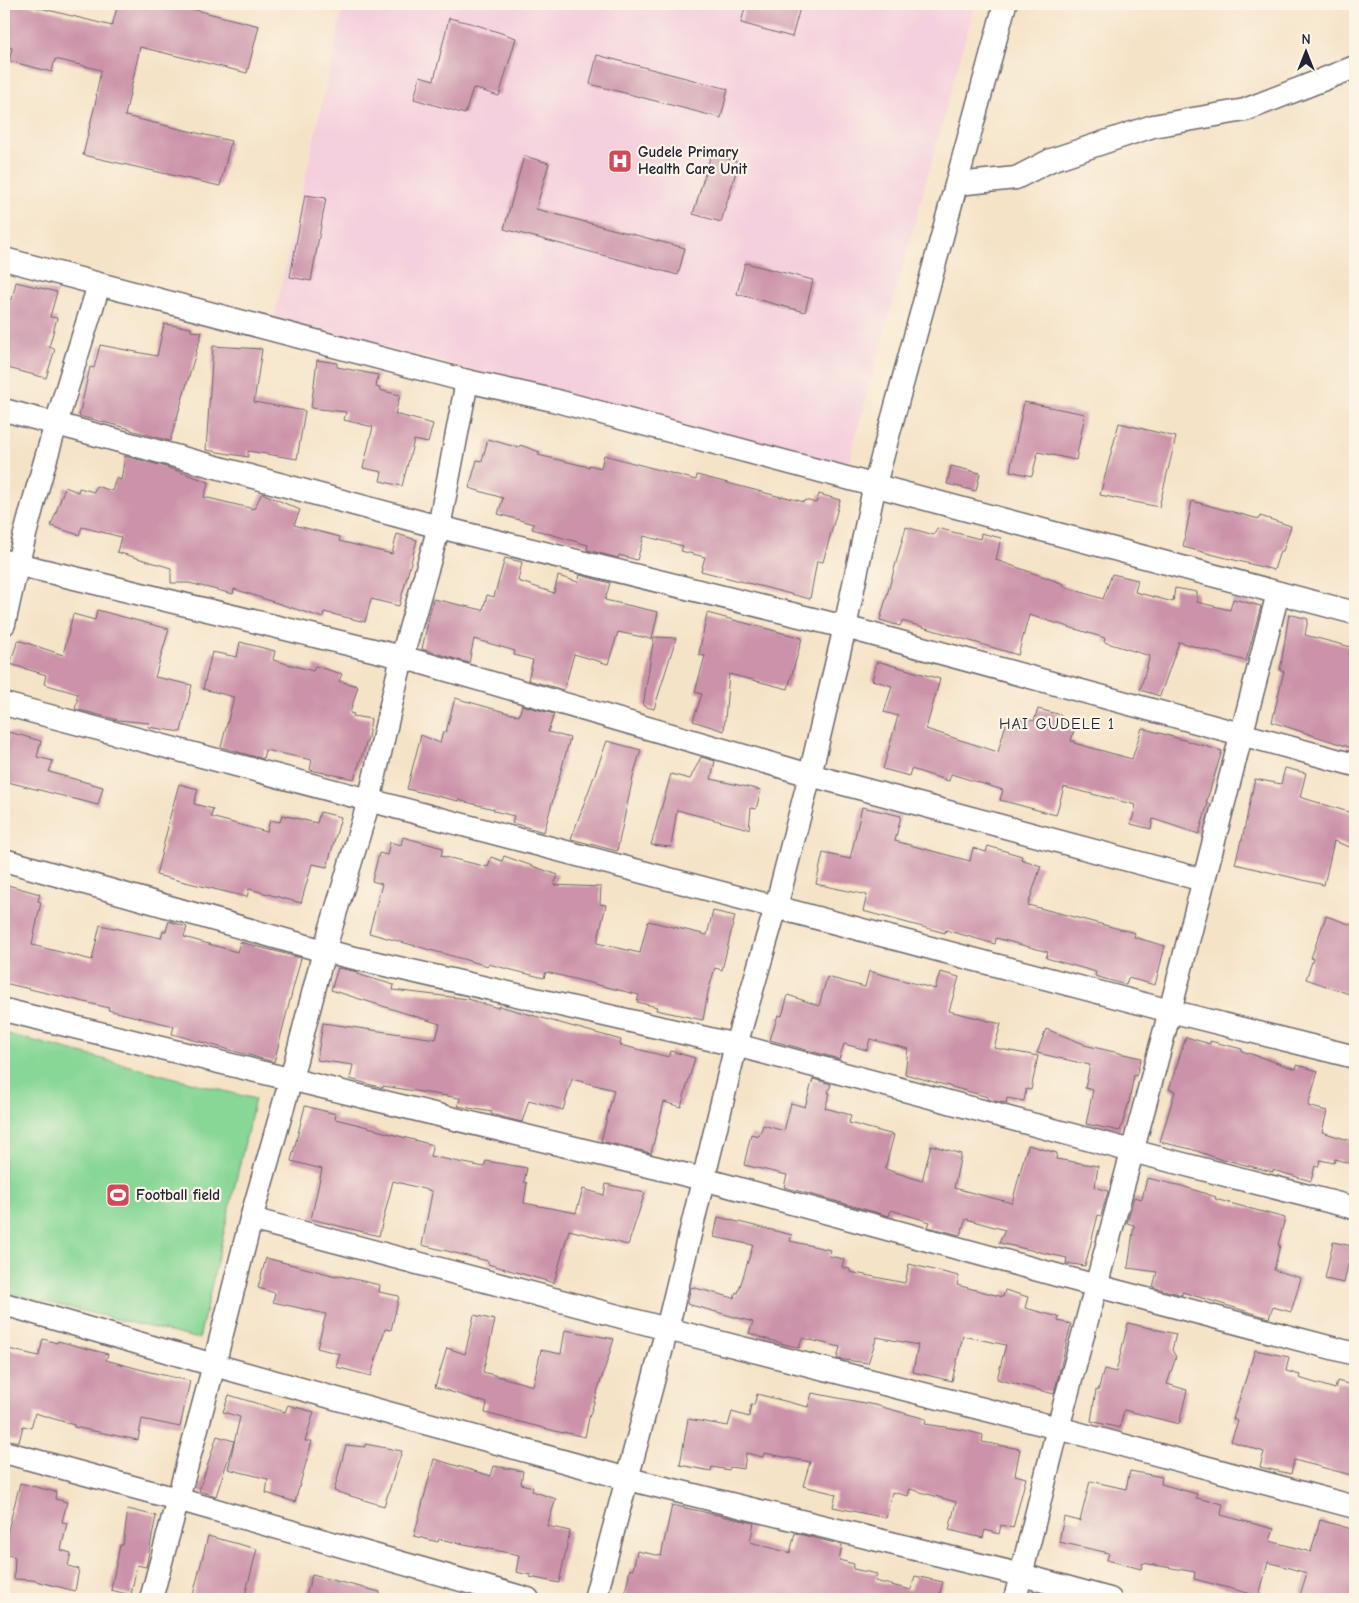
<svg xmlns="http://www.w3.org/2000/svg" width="1359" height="1603" font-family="'Comic Neue',sans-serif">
<rect width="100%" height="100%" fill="#fcf5e5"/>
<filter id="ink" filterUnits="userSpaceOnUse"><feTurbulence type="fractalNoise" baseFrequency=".02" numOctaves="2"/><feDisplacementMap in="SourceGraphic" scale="10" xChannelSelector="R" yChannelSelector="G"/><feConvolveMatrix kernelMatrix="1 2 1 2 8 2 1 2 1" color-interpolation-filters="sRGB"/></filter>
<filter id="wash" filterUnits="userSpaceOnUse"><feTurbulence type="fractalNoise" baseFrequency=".0096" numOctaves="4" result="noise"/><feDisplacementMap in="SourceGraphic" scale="20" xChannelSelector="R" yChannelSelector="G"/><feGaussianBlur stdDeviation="1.12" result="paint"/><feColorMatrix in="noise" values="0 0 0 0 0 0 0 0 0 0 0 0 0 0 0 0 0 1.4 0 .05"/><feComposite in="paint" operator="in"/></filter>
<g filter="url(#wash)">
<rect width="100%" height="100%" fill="#f5e3c8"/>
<path fill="#f4cfdd" d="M344,4H975L847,468L274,318Z"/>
<path fill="#88d797" stroke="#557c69" d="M4,1033L255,1099L199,1339L4,1292Z"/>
<g id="blocks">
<g fill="#cb92a9">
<path d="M4,4H24L112,26L118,4H172L259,26L247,73L140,47L125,116L231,141L220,186L83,155L97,96L96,95L101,70L55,59L52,72L9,61L12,48L4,46Z"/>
<path d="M746,4H801L792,37L741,23Z"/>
<path d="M449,18L474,24L516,38L499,96L473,88L465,114L414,99L420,76L434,80Z"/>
<path d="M597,55L728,89L721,118L590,84Z"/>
<path d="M711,154L739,162L721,222L693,214Z"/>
<path d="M524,156L549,163L536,209L685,248L678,275L504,229Z"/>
<path d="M305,195L326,198L311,281L290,277Z"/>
<path d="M745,263L813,280L805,312L737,294Z"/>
<path d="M16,282L57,292L50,317L57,318L49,347L55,349L46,378L4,367V298L12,300Z"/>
<path d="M164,324L191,328V331L202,332L170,441L131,430V429L79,416L90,367L94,368L100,345L157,356Z"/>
<path d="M213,346L262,349L254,402L305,411L297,459L248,451V457L206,450Z"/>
<path d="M317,360L337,363V367L378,375L376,387L380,388L379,390L400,395L395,414L433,424L428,443L414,440L402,486L380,481L382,472L363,468L373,427L344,420L346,412L311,408Z"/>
<path d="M1024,402L1085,414L1076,460L1038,452L1032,476L1010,471Z"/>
<path d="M1119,423L1176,437L1159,507L1100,495Z"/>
<path d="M488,439L519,448L520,445L540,452L538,455L589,467V465L601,468L604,455L696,480L697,475L781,497L782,496L804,502L805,500L816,503L819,494L840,500L823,562L817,561L810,599L701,571L705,557L681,551L683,546L644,536L637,560L619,555L618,558L587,550L588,545L532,529L534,524L498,514L503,498L469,488L477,460L482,461Z"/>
<path d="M125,456L163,466L209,482L204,497L254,509L262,493L300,510L294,525L340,537L339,541L392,554L397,534L417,540L399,606L371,599L365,622L324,612L323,618L234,589L233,594L189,583H171V568L117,552L121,537L82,527L79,535L51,526L65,487L78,492L79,488L94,492L96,486L112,491L116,478L121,480Z"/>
<path d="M951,466L980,473L976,491L947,484Z"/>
<path d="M1192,501L1259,519L1260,516L1291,526L1283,551H1280L1274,570L1183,547Z"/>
<path d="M906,527L934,535L937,528L980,539L981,533L1001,538L996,560L1064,584L1063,586L1103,599L1112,574L1138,580L1135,592L1173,602L1175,588L1197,592V602L1230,610L1233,599L1261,606L1246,661L1179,642L1160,696L1140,690L1150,656L1104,642L1105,638L1029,615L1018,655L902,621L900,626L880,620Z"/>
<path d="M505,558L522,562L518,581L554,593L558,576L578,582L580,575L610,583L605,600L658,612L652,639L618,632L608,664L574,654L564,690L528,680L533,660L514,655L515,651L474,639L469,663L422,649L433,599L483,610L487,595L494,597Z"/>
<path d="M97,610L169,629L155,677L192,685L181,732L148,727L149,723L118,720L75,709L78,700L76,699L78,694L44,684L46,675L10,664L18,640L63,655L73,614L95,620Z"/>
<path d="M707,613L802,638L788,689L729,674L724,731L693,721L702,694L695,692L705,656L699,654Z"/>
<path d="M1289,614L1308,619L1305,635L1351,647L1349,655L1355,657V663L1349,689L1355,691V749L1272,722L1284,671H1280Z"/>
<path d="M654,637L676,638L654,709L643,706Z"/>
<path d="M240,642L275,651L273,660L313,671L315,666L342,674L339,681L358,686L350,713L354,714L353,716L371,719L368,738L354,779L310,770L312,760L265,750L263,759L221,747L234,697L203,689L212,652L237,657Z"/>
<path d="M877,661L940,679L926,729L998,752L1007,720L1020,724L1022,717L1034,721L1038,709L1061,715L1059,721L1075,726L1071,741H1075L1074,743L1132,759L1142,728L1222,751L1206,803H1208L1199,834L1153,819L1151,829L1131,824L1136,805L1064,787L1056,815L1000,800L1003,790L951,774L949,781L911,769L909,776L883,769L898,716L884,712L892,686L872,680Z"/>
<path d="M455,698L519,716L522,705L554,714L548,732L570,738L544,832L512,823L514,816L494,811V809L458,800V801L407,789L421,735L440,743L443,732H446Z"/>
<path d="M9,732L41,741L37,757L53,761L49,772L103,787L98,805L4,781V753Z"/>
<path d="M607,741L641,750L634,773L617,851L571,839Z"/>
<path d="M701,757L715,761L711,779L761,790L756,809L751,808L749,829L677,810L671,847L651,845L671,774L690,779Z"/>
<path d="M1285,768L1306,773L1300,797L1355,814V849L1334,841L1324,885L1235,864L1241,840H1242L1255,779L1281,784Z"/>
<path d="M179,784L198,789L194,804L213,809L211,817L267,832L270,820L280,822L282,815L317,823L320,812L341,817L327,867L312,864L301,903L249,889L247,897L156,875L168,827H167Z"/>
<path d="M862,807L901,816L895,841L970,861L973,848L986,852L988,846L1022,856L1021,859L1041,866L1028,905L1135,933L1134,937L1165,946L1155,985L1128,978L1126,985L1095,976L1096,972L1046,958L1048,952L996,938L995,944L946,930L945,933L863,911L867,895L816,884L823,853L850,859Z"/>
<path d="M403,837L443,848L441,856L488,867L491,857L502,861L504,856L558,875L554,885L601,887L600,904L606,905L597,943L640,953L648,921L707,935L713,911L735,916L722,970L715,968L708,992L703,1020L656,1010L657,1007L637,1002L639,995L546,972L544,978L488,964V966L369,933L382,884L372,881L379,853L387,855L390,842L401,845Z"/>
<path d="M4,884L40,894L38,901L41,902L32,945L92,960L100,925L161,938L163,931H166L169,921L187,927L184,937L237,952L240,942L301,958L274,1062L172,1034L174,1026L108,1010L109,1008L68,998L4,983Z"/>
<path d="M1326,916L1355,926V996L1306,979L1313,959L1311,958Z"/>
<path d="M338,968L358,972L357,974L394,985L393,990L468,999L498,1008L499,1006L621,1040L620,1045L669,1057L671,1051L695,1058L681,1107L664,1102L651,1153L601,1141L614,1090L572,1079L563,1110L529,1100L522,1122L491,1114L492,1112L458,1106L460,1098L383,1086V1088L350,1079L353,1065L317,1060L323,1023L436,1039L440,1024L331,990Z"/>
<path d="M869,971L935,989L940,972L959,977L949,1011L1001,1024L994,1048L1038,1056L1031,1090L1026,1089L1024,1101L1007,1098L1006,1103L999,1102L987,1099L988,1097L905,1074L908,1049L870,1039L867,1050L844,1044L839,1059L770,1040L778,1015L782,1016L788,995L819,1006L827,977L865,987Z"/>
<path d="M1046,1029L1084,1044V1045L1141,1058L1136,1076L1134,1075L1129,1102L1120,1131L1086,1124L1093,1090L1085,1088L1090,1065L1037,1053Z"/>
<path d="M1186,1037L1210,1044V1041L1242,1049V1051L1296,1069L1297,1065L1318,1071L1308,1106L1327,1111L1322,1132L1355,1142V1165L1335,1159L1334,1163L1320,1160L1318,1167L1315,1166L1311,1181L1273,1170V1172L1226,1160L1225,1161L1191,1149L1160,1142L1175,1091L1169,1089Z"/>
<path d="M813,1079L831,1084L828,1093H830L825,1108L851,1115L849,1123L894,1135L885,1169L922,1181L931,1145L961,1154L954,1188L1012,1203L1026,1150H1027L1028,1145L1057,1153L1056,1159L1098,1166L1095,1187L1108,1191L1101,1216L1098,1215L1085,1266L1066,1263L1067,1258L999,1243L1005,1230L966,1219L960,1235L928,1227L930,1222L891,1210L889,1216L784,1187L787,1175L744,1165L751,1134L759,1136L763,1125L784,1131L791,1103L805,1107Z"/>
<path d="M305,1106L336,1114L335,1119L376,1129V1130L433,1145L430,1156L484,1167L486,1161L527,1168L524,1182L527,1183L524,1203L576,1213L583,1189L604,1195L606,1184L645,1193L628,1245L569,1230L554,1283L488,1264V1261L422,1245L432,1193L431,1191L393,1181L379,1236L311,1219L322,1169L291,1161Z"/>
<path d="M1147,1178L1182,1186L1216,1197L1215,1199L1285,1218L1278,1245H1280L1274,1270L1301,1278L1291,1312L1273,1307L1269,1318L1182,1292V1295L1153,1287L1157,1272L1128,1268L1134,1225L1127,1223L1134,1197L1142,1199Z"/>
<path d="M718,1217L792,1235L790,1241L831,1250L829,1256L844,1259L842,1267L850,1269V1272L905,1283L909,1264L959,1276L957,1285L1003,1297L1005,1290L1028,1297L1025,1308L1059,1317L1058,1321L1071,1324L1054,1394L997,1379L1006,1345L963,1336L952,1381L913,1372L918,1345L877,1337L868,1363L837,1359L840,1347L802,1338L799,1348L766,1339L749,1333L753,1322L687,1304L691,1287L734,1298L736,1292L738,1293L753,1245L714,1237Z"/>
<path d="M1333,1242L1352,1246L1344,1283L1325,1279Z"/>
<path d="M266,1258L336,1276V1275L380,1285L379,1292L399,1296L391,1330L385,1329L371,1376L336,1367L340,1354L317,1348L326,1314L273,1302L275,1293L258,1288Z"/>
<path d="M474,1315L495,1320L483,1372L533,1386L541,1350L561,1354L565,1330L614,1339L589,1418L585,1437L563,1432V1433L485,1413L487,1403L435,1387L447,1348L465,1354Z"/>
<path d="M1128,1323L1176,1334L1172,1350L1176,1357L1167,1384L1187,1390L1179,1424L1124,1410L1120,1428L1091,1421L1096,1390L1098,1391L1104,1369L1116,1372Z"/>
<path d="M43,1339L57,1343L58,1341L108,1354L106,1360L150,1372L190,1381L180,1427L142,1419L138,1440L74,1427V1425L35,1413L31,1428L23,1426L19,1442L4,1439V1348L39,1356Z"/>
<path d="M1255,1350L1289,1357L1286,1371L1300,1375L1299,1378L1335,1389L1337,1381L1355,1386V1476L1294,1460L1291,1474L1260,1467L1264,1452L1231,1441L1238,1421L1233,1419Z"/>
<path d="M812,1393L875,1405L926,1419L925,1424L964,1430L983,1435L982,1442L1020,1449L1015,1475L1026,1478L1013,1528L1001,1525L999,1534L985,1530L983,1538L949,1530L956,1502L910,1489L908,1496L892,1492L886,1518L833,1507L836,1494L803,1486L810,1462L764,1453L763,1457L746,1453L744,1469L730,1467L729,1470L712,1467L711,1471L680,1465L688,1419L728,1426L732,1412L749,1417L751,1405H754L757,1394L808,1407Z"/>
<path d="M229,1395L285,1412L288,1405L314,1412L305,1441H312L295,1502L266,1493L268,1479L228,1469L240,1417L223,1412Z"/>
<path d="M217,1436L234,1441L216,1496L199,1491Z"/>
<path d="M365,1444L402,1451L384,1506L334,1491L346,1445L365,1447Z"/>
<path d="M434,1459L491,1476L494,1466L523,1471L521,1484L533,1487L532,1491L556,1499L547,1526L570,1531L559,1583L530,1577L531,1575L516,1572L519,1555L439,1539L438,1542L414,1536Z"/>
<path d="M1130,1471L1162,1477L1161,1484L1197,1494L1196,1498L1223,1504L1221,1515L1274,1529L1270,1541L1311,1552L1320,1520L1355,1530V1599H1316L1300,1595L1307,1573L1268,1562L1259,1596L1194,1579L1195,1572L1143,1563L1141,1569L1107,1560L1109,1553L1059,1542L1064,1517L1080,1521L1090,1481L1126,1489Z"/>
<path d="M20,1483L56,1492L55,1499L67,1502L62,1522L67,1523L61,1550L71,1553L68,1566L79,1569L75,1591L32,1580L14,1579L15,1557L4,1554V1546Z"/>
<path d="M672,1505L754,1523L750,1542L790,1553L795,1533L842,1545L839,1560L854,1564L853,1569L877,1574L875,1581L911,1590L915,1576L943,1582L938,1599H624L630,1569L633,1570L637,1551L661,1556Z"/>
<path d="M128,1509L156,1516L146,1567L137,1565L131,1595L111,1590L120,1545H123Z"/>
<path d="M208,1536L257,1549L244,1599H192Z"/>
<path d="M312,1575L380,1592L379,1599H305Z"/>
</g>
</g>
</g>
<g filter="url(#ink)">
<use href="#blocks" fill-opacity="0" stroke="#6c666c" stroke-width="1"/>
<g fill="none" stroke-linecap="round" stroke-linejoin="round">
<g stroke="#6c666c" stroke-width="25">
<g id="minor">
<path d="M957,184L1016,178L1051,160L1153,126L1245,110L1355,67"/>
<path d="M4,259L467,381L553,400L1355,613"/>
<path d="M4,410L439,527L845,627L1355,765"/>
<path d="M4,561L402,657L810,775L1203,880"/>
<path d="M4,624C28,509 64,397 99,285"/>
<path d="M4,704L1170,1011L1355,1057"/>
<path d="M4,860L324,951L736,1045L1132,1151L1355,1208"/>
<path d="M4,1010L703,1179L1097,1286L1355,1354"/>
<path d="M251,1219L667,1329L1058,1428L1355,1507"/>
<path d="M4,1304L214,1365L628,1479L1022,1575L1110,1599"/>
<path d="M4,1452L177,1499L528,1599"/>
<path d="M151,1599L214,1365L251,1219L291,1079L324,951L369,801L402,657L439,527L467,381"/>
<path d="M595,1599L667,1329L736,1045L776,907L810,775L845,627L875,484L1005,4"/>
<path d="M1015,1599L1058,1428L1170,1011L1278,593"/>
</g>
</g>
<use href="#minor" stroke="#fff" stroke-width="22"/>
</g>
</g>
<defs>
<g id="hospital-square" transform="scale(1.25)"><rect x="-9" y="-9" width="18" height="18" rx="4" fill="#d1495b" stroke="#fcf5e5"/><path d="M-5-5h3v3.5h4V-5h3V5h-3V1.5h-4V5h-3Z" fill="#fff"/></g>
<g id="stadium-square" transform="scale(1.25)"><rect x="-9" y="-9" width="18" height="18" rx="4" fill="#d1495b" stroke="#fcf5e5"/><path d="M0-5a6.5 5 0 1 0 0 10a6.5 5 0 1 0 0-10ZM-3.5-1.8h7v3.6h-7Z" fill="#fff"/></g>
</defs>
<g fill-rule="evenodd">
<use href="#hospital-square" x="620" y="161"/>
<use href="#stadium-square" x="118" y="1195"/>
</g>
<g text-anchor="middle" stroke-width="4.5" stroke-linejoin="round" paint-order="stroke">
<g font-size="15" font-weight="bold" fill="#22223b" stroke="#fcf5e5" text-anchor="start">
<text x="638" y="157">Gudele Primary<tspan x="638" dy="17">Health Care Unit</tspan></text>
<text x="136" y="1200">Football field</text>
</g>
<g font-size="16" letter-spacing="1" fill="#22223b" stroke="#fcf5e5">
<text x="1057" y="729">HAI GUDELE 1</text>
</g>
</g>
<rect width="1359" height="1603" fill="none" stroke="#fcf5e5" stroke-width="20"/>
<g transform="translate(1306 52)" stroke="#fcf5e5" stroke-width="4" paint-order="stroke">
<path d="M0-4L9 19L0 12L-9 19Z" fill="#22223b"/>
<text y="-8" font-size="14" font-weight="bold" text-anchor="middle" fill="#22223b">N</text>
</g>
</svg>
